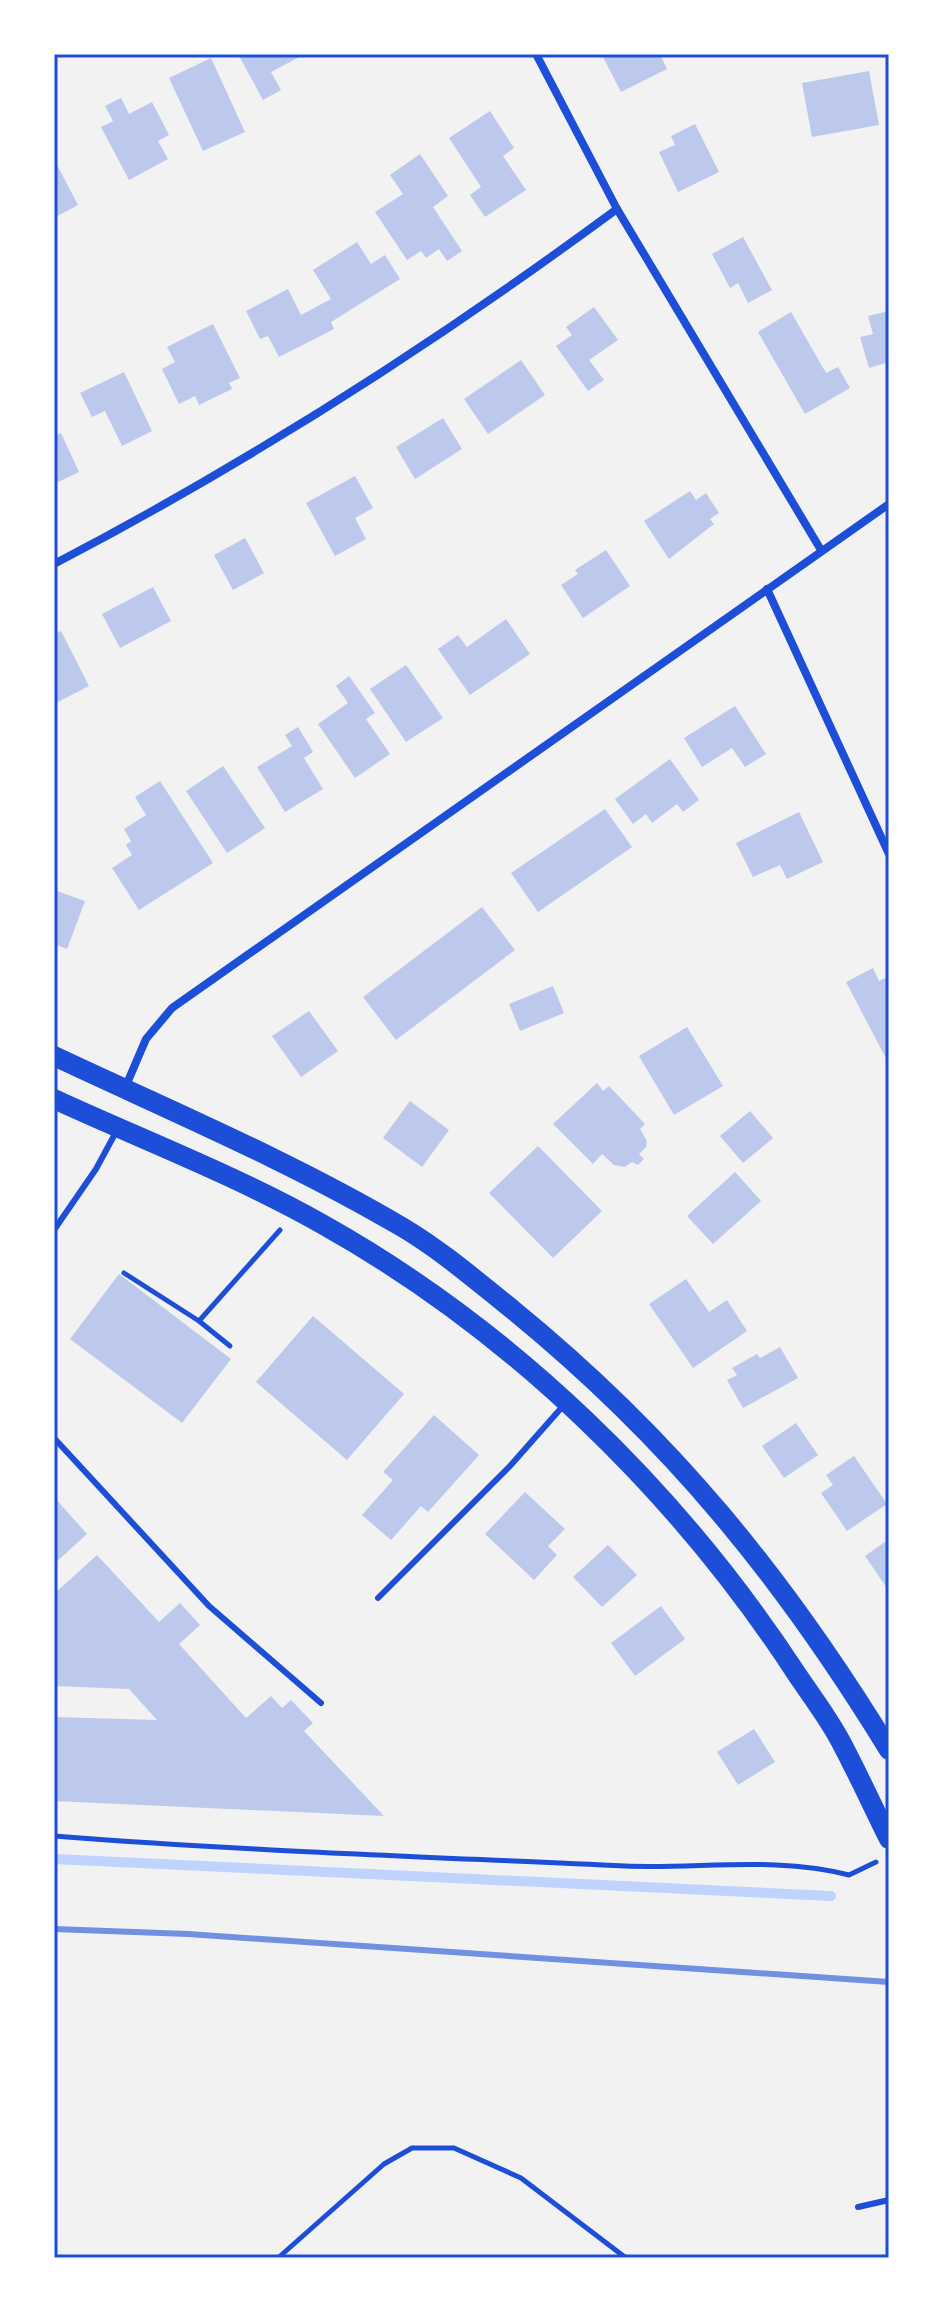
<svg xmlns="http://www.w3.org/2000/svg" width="943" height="2312" font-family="'Roboto Condensed',sans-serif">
<rect width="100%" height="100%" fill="#f2f2f2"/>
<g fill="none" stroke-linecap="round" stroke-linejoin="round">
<path stroke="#bfd3fe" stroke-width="10" d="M54,1859L831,1896"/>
</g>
<g fill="#bdc9ec">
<path d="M238,54H305L271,72L281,90L263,100Z"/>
<path d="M609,54H660L667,69L621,92L603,57Z"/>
<path d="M211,58L245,132L203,151L169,78Z"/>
<path d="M869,71L879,125L812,137L802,83Z"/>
<path d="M121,98L129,114L152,102L169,135L158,141L168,159L129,180L101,127L113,121L105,106Z"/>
<path d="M490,111L514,148L503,156L526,190L485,217L470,195L481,187L449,138Z"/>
<path d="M695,124L719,172L678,192L659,152L675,145L671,136Z"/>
<path d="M420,154L448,196L433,207L462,251L447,261L439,249L426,258L421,251L407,260L375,212L403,194L390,175Z"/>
<path d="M54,159L78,205L54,218Z"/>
<path d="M743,237L772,290L748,303L738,283L730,288L712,254Z"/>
<path d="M357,242L371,264L385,255L400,279L331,322L334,329L279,357L268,336L260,339L246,311L288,289L301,315L331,299L313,270Z"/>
<path d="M594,307L618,340L589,360L604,380L588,391L556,346L572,335L566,327Z"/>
<path d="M889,311V362L869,368L860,337L873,334L868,316Z"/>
<path d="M791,312L826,373L838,367L850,388L805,414L758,332Z"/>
<path d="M213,324L240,378L229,383L232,389L199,405L195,396L179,404L162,369L175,362L167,347Z"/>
<path d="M521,360L545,395L488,434L464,399Z"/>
<path d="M124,372L152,431L122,446L105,411L92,417L80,393Z"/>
<path d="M443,418L462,449L415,479L396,447Z"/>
<path d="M61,433L79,472L54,484V436Z"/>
<path d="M355,476L373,508L355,518L366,539L335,556L306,503Z"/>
<path d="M690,491L696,500L706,493L719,513L710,519L714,524L669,559L644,521Z"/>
<path d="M245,538L264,573L233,590L214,555Z"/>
<path d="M606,550L630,586L583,618L561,585L578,574L575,570Z"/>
<path d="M153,587L171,621L120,648L102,614Z"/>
<path d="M506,619L530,654L470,695L438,649L458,635L467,647Z"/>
<path d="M61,631L89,686L54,704V634Z"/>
<path d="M406,665L443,718L406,742L370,689Z"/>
<path d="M349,676L375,713L366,719L390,754L355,778L318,724L348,703L336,686Z"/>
<path d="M735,706L766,754L745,767L732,748L702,767L684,738Z"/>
<path d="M298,727L313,752L304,758L323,789L285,812L257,767L292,746L285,735Z"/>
<path d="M670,759L699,800L683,812L677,804L652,823L646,814L633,824L615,799Z"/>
<path d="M223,766L265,828L227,853L186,791Z"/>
<path d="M160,781L213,863L139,910L112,868L132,855L126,845L131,841L124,829L146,815L135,797Z"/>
<path d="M605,809L632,847L538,912L511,873Z"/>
<path d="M799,812L823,862L787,879L780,865L753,877L736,843Z"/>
<path d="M54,890L85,901L67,949L54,944Z"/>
<path d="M482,907L515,950L396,1040L363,997Z"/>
<path d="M873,968L879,981L885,978L889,986V1064L846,982Z"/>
<path d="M553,986L564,1013L520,1031L509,1004Z"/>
<path d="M309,1011L338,1051L301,1077L272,1036Z"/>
<path d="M687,1027L723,1086L674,1115L639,1056Z"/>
<path d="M597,1083L603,1091L609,1086L645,1124L640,1129L647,1141L646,1147L639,1154L644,1159L638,1165L632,1162L625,1167L614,1165L602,1154L593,1164L553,1124Z"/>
<path d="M410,1101L449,1130L422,1167L383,1138Z"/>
<path d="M750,1111L773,1138L743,1163L720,1136Z"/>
<path d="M538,1146L602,1211L553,1258L489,1193Z"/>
<path d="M735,1172L761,1201L713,1244L687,1216Z"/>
<path d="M119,1274L231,1359L182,1423L70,1339Z"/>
<path d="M686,1279L709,1312L727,1300L747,1331L693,1368L649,1304Z"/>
<path d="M313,1316L404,1394L347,1460L256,1382Z"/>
<path d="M780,1347L798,1378L743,1408L727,1380L737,1375L732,1368L757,1354L760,1358Z"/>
<path d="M434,1415L479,1455L428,1512L421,1506L391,1540L362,1515L393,1480L383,1472Z"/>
<path d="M796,1423L818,1455L784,1478L762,1446Z"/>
<path d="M854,1456L887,1504L847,1531L821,1493L833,1485L826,1475Z"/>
<path d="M525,1492L565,1529L548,1546L557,1555L534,1580L485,1534Z"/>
<path d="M54,1497L87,1534L54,1564Z"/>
<path d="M889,1539V1591L865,1556Z"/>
<path d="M608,1545L637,1575L602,1607L573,1577Z"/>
<path d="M97,1555L159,1622L180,1603L200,1625L179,1644L246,1718L271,1696L282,1708L291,1700L313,1723L304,1731L384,1816L54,1801V1717L157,1720L129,1689L54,1686V1594Z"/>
<path d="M661,1606L685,1639L635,1676L611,1643Z"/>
<path d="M754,1729L775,1762L738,1785L717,1752Z"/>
</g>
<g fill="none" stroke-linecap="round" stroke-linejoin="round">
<g stroke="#1d4ed8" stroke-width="5">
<path d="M124,1273L199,1321L280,1230"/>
<path d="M199,1321L230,1346"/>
<path d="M54,1836C244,1851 435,1857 625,1866C699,1869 778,1856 849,1875L876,1862"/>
<path d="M278,2258L384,2164L412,2148H454L521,2178L626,2258"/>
</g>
<g stroke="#1d4ed8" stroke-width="6">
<path d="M54,1230L96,1169L116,1132"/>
<path d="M54,1438L209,1606L321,1703"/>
<path d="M378,1598L510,1466L563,1406"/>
<path d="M858,2207L889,2200"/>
</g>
<g stroke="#1d4ed8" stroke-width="8">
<path d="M536,54L617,209L821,550"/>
<path d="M54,564C252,461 438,341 617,209"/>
<path d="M767,589L889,854"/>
<path d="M125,1088L146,1039L172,1008L889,504"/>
</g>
<g stroke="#1d4ed8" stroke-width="20">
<path d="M54,1056C171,1111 290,1161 402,1227C441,1250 478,1282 513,1310C671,1439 783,1577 889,1750"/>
<path d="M54,1099C143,1140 235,1175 322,1224C513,1331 679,1493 798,1676C813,1698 829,1719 841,1742C858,1774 873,1807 889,1839"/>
</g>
<path stroke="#7290e2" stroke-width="6" d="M54,1929L188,1934L889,1982"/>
</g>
<rect width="943" height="2312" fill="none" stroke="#ffffff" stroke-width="112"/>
<rect x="56" y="56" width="831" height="2200" fill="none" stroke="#1d4ed8" stroke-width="3"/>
</svg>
